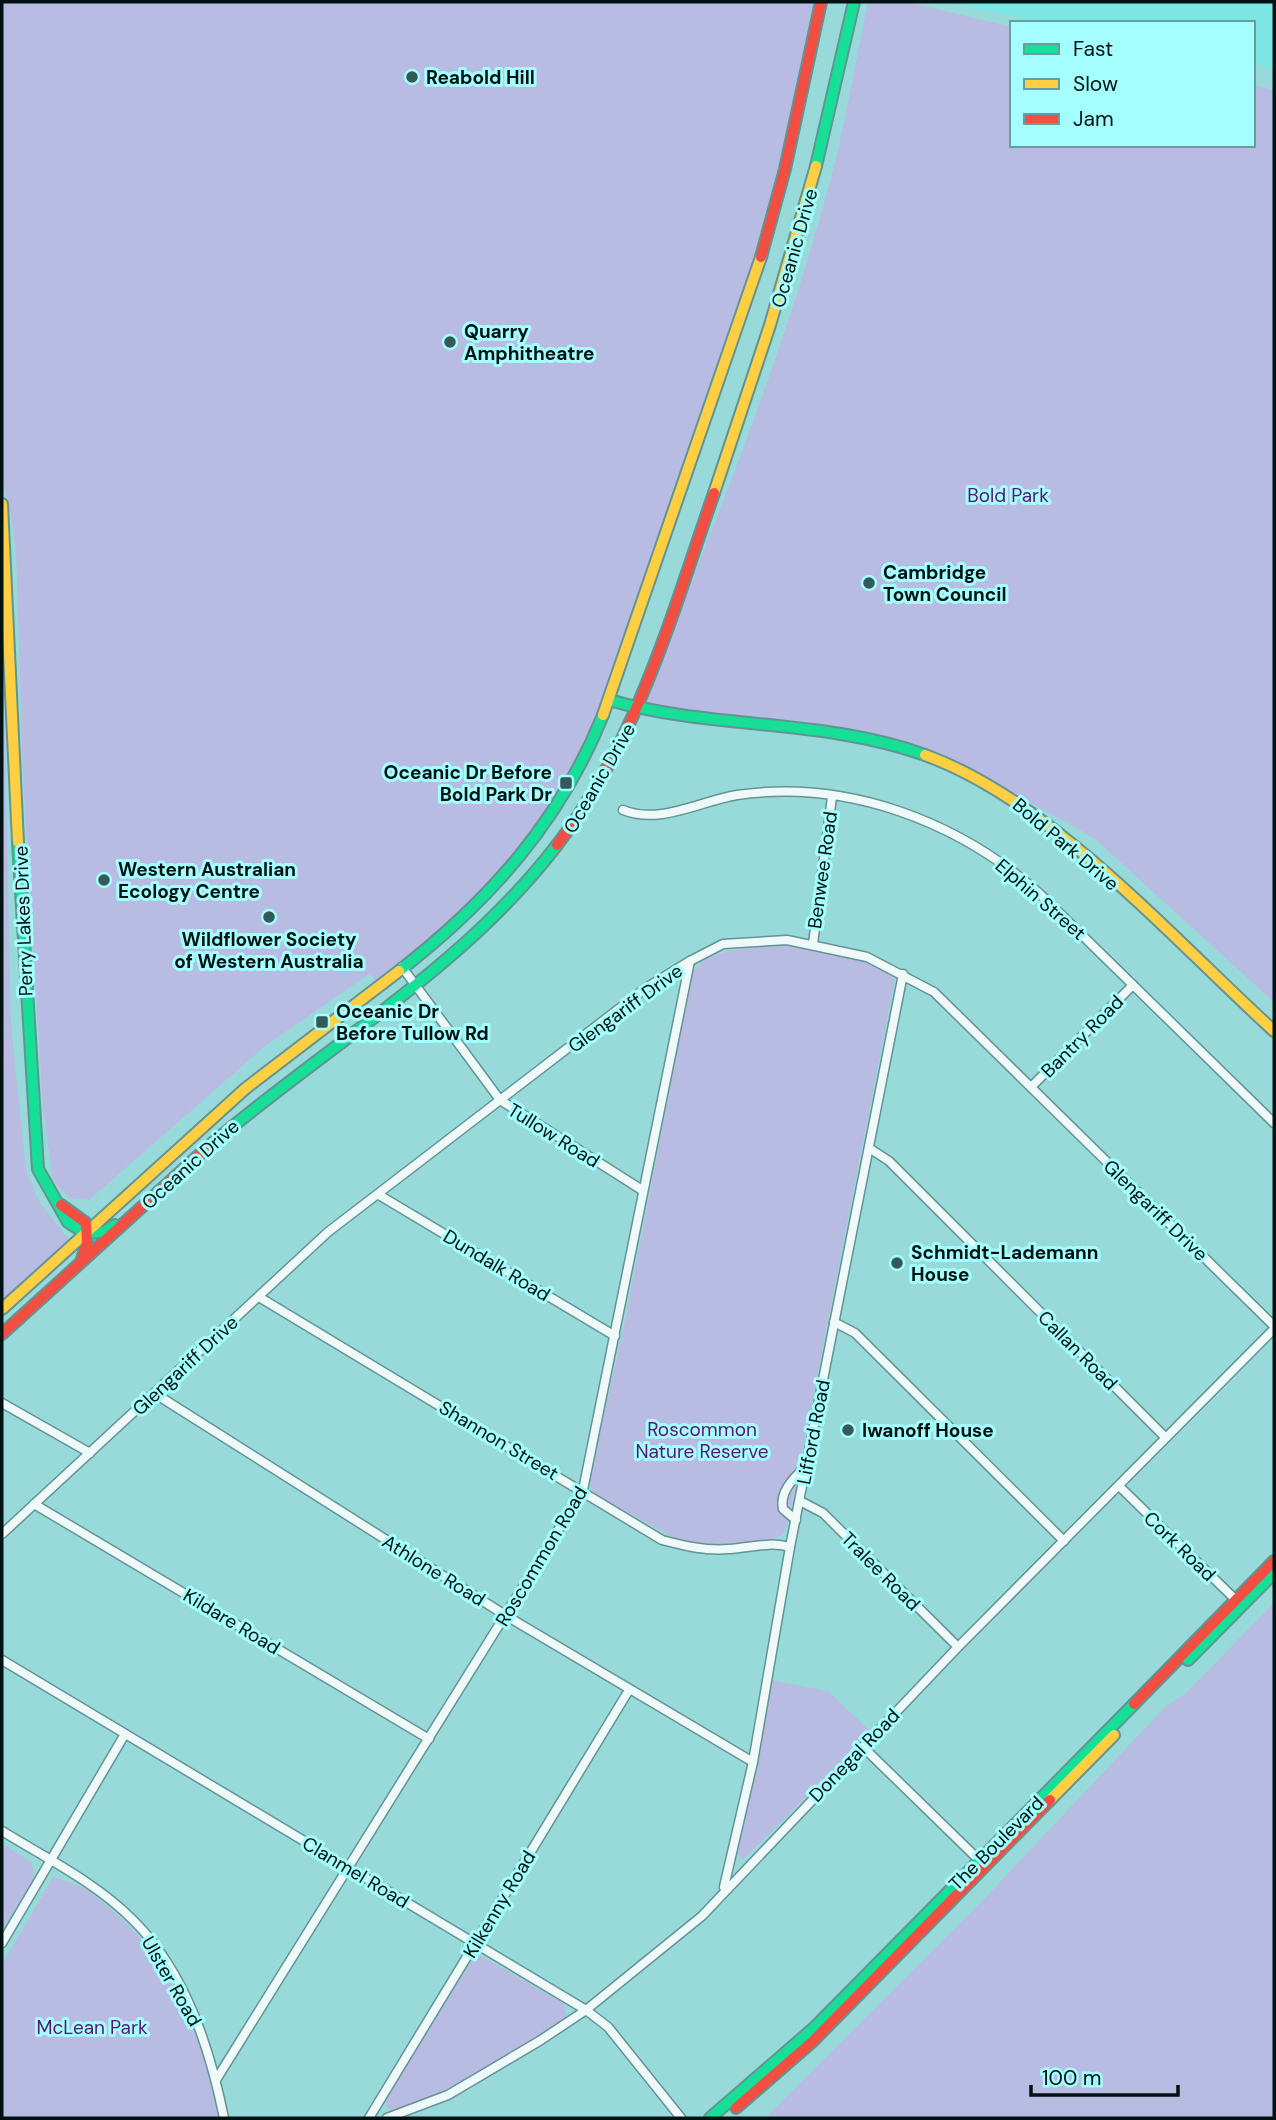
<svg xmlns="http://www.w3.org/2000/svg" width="1276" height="2120" font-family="'DM Sans',sans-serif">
<rect width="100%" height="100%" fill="#98dad9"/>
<path fill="#7ce6e5" d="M943,2H1274V69L1253,64V23H1047Z"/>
<g fill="#b8bbe2">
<path d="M2,2H817L780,168L756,255L604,698C581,751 558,802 522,848C483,900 428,943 376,981L369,974L265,1046L89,1200L69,1198L53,1181L43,1108L23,774L16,551L11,515L2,480Z"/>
<path d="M868,2H907L1012,27V145H1253V85L1274,90V1002L1094,838L945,755L858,729L642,708C710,534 783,360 831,178C846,120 856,60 868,2Z"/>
<path d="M2,610L11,1025L26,1170L40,1203L69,1240L2,1302Z"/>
<path d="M772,946C814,945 861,952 895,979L788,1525L782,1535L773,1539L717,1545L677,1540L595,1494L591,1488L590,1477L623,1331L692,974C706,949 747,949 772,946Z"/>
<path d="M1274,1603V2118H765L984,1899L1165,1707L1185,1694Z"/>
<path d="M770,1680L828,1691L871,1732L743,1860L736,1852Z"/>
<path d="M2,1843L32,1863L34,1878L2,1931Z"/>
<path d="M53,1877C63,1881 75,1883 84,1888C93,1893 101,1902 109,1908C174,1960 203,2039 218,2118H2V1964Z"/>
<path d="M481,1956L563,2003L567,2016C549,2036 415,2111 390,2110L386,2106L387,2098L472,1960Z"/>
</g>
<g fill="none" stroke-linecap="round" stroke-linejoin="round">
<g stroke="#629494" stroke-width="11">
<g id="street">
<path d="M623,810C660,825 700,801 737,795C847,779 958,821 1040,894L1274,1123"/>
<path d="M813,944L832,797"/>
<path d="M402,967L500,1100L642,1190"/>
<path d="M1031,1087L1133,985"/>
<path d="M869,1148L889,1161L1165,1437"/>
<path d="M379,1195L615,1336"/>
<path d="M259,1297L662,1540C685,1546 705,1551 729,1549C750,1548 769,1541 790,1547"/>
<path d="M834,1322L855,1333L1064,1541"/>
<path d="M154,1393L505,1615L753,1762"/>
<path d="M2,1403L90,1453"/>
<path d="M1119,1486L1239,1603"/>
<path d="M800,1501L823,1513L958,1647"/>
<path d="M34,1504L429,1739"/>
<path d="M796,1520L783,1509C779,1491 795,1477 807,1465"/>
<path d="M2,1534L328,1232L646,988L690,961L723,944L787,940L867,957L934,992L1274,1326"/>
<path d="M2,1660L586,2010L608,2027L681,2118"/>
<path d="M863,1747L981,1862"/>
<path d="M2,1831C46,1858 97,1883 134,1921C186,1973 210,2049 224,2118"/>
<path d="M724,1887L753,1762L790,1547L903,974"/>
<path d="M2,1943L125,1734"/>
<path d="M216,2080L583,1490L690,961"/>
<path d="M369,2118L629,1690"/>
<path d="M387,2118L448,2095L541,2040L586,2010L702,1916L958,1647L1274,1329"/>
</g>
</g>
<g stroke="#629494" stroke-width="14">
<g id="fast">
<path d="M816,166L854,2"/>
<path d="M609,700C713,730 823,718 925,755"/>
<path d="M18,842L38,1169L68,1222L85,1233L104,1232L115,1225"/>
<path d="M399,971C489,901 560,822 603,715"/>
<path d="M209,1146C325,1047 464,967 557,845"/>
<path d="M1188,1660L1274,1573"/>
<path d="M710,2118L815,2027L1134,1704"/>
</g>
</g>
<g stroke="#629494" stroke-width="14">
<g id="slow">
<path d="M714,493L770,325L816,166"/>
<path d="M2,504L18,842"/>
<path d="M603,715L761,257"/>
<path d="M925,755C1052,801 1174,940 1274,1031"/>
<path d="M2,1309L246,1088L399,971"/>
<path d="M1050,1800L1114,1735"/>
</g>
</g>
<g stroke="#629494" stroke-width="14">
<g id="jam">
<path d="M761,257L785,169L821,2"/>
<path d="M557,845C637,742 672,614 714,493"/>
<path d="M61,1205L86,1223L87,1243L82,1259"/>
<path d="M2,1334L209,1146"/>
<path d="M1134,1704L1274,1561"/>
<path d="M736,2108L812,2042L1050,1800"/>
</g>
</g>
<use href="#street" stroke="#f0f9f9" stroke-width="8"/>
<use href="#fast" stroke="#16e098" stroke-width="10"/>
<use href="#slow" stroke="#ffcf43" stroke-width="10"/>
<use href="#jam" stroke="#f24e42" stroke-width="10"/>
</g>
<g fill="#355858" stroke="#a3fefd" stroke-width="2.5">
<circle cx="412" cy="77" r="7"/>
<circle cx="450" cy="342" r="7"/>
<circle cx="869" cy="583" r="7"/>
<rect x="559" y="776" width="14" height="14" rx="3.5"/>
<circle cx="104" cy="880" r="7"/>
<circle cx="269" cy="917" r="7"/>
<rect x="315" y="1015" width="14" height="14" rx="3.5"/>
<circle cx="897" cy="1263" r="7"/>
<circle cx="848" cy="1430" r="7"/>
</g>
<g text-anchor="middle" stroke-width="6" stroke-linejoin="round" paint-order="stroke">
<g font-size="19" font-weight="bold" fill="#001212" stroke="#a3fefd" text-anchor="start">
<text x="426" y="84">Reabold Hill</text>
<text x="464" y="338">Quarry<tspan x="464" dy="22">Amphitheatre</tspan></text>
<text x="883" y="579">Cambridge<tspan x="883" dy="22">Town Council</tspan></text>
<text x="552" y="779" text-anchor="end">Oceanic Dr Before<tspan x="552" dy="22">Bold Park Dr</tspan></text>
<text x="118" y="876">Western Australian<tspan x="118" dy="22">Ecology Centre</tspan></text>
<text x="269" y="946" text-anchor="middle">Wildflower Society<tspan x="269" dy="22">of Western Australia</tspan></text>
<text x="336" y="1018">Oceanic Dr<tspan x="336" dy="22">Before Tullow Rd</tspan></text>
<text x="911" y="1259">Schmidt-Lademann<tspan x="911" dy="22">House</tspan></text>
<text x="862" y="1437">Iwanoff House</text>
</g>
<g font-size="19" fill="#001212" stroke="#a3fefd">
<text transform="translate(794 248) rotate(-74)" y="7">Oceanic Drive</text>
<text transform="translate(599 778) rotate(-60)" y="7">Oceanic Drive</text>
<text transform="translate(1066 844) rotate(40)" y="7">Bold Park Drive</text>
<text transform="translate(822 870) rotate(-82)" y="7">Benwee Road</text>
<text transform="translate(1041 899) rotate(41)" y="7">Elphin Street</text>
<text transform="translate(23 921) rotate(-92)" y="7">Perry Lakes Drive</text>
<text transform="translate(625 1008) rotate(-36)" y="7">Glengariff Drive</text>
<text transform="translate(1082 1036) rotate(-45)" y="7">Bantry Road</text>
<text transform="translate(554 1135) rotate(32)" y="7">Tullow Road</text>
<text transform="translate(190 1164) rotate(-42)" y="7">Oceanic Drive</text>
<text transform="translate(1156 1210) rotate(44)" y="7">Glengariff Drive</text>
<text transform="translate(497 1265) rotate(31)" y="7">Dundalk Road</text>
<text transform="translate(1078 1350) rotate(45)" y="7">Callan Road</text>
<text transform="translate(185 1365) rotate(-43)" y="7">Glengariff Drive</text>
<text transform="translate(813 1432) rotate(-79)" y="7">Lifford Road</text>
<text transform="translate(499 1440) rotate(31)" y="7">Shannon Street</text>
<text transform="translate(1180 1546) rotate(44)" y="7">Cork Road</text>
<text transform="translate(541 1556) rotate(-59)" y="7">Roscommon Road</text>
<text transform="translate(434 1570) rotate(32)" y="7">Athlone Road</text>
<text transform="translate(881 1571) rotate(45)" y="7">Tralee Road</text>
<text transform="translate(232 1621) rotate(31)" y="7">Kildare Road</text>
<text transform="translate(854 1755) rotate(-46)" y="7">Donegal Road</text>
<text transform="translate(996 1843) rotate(-45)" y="7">The Boulevard</text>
<text transform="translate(356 1872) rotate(31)" y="7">Clanmel Road</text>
<text transform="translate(499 1904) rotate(-59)" y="7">Kilkenny Road</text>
<text transform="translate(172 1981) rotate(60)" y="7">Ulster Road</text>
</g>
<g font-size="19" fill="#5a1574" stroke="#a3fefd">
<text x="1008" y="502">Bold Park</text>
<text x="702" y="1436">Roscommon<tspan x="702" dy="22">Nature Reserve</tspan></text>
<text x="92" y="2034">McLean Park</text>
</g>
</g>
<rect width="1276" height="2120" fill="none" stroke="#001212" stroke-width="7"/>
<rect x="1010" y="21" width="245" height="126" fill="#a3fefd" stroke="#62a09f" stroke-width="2"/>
<rect x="1024" y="44" width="35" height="10" fill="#16e098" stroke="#62a09f" stroke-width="2"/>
<text x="1073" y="56" font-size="21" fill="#001212">Fast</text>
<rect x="1024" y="79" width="35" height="10" fill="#ffcf43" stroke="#62a09f" stroke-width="2"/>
<text x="1073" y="91" font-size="21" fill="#001212">Slow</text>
<rect x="1024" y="114" width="35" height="10" fill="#f24e42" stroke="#62a09f" stroke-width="2"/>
<text x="1073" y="126" font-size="21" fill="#001212">Jam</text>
<path d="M1031 2085v10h147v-10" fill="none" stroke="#001212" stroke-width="3.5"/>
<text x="1042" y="2085" font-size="21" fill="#001212" stroke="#a3fefd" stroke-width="5" paint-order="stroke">100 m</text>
</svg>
